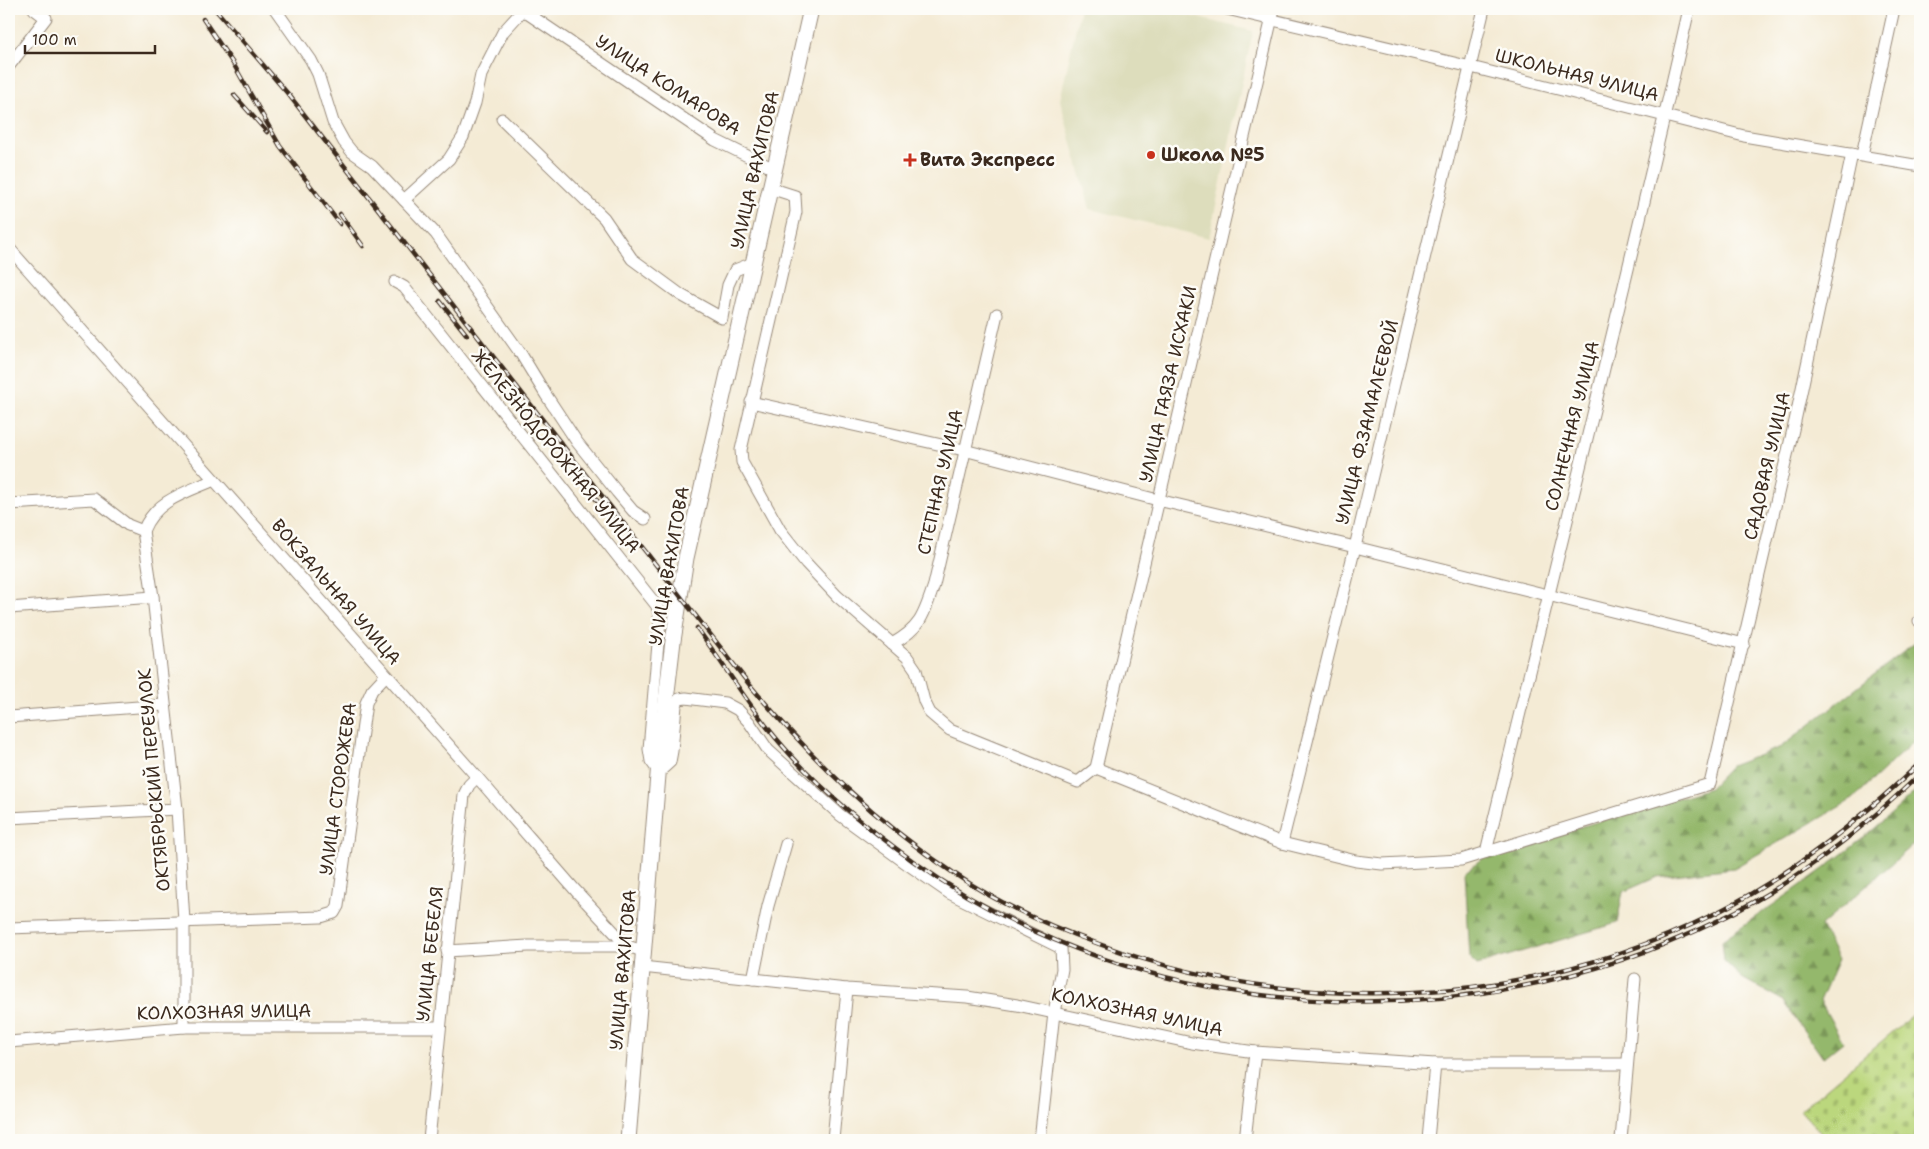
<svg xmlns="http://www.w3.org/2000/svg" width="1929" height="1149" font-family="'Shantell Sans',sans-serif">
<defs>
<pattern id="forest-firs" width="22" height="20" patternUnits="userSpaceOnUse" patternTransform="scale(1.25)"><rect width="22" height="20" fill="#94b86c"/><path d="M5 1l3.5 6h-7zM16 11l3.5 6h-7z" fill="#7a9658"/></pattern>
<pattern id="cemetery-stones" width="16" height="16" patternUnits="userSpaceOnUse" patternTransform="scale(1.25)"><rect width="16" height="16" fill="#bbd77d"/><path d="M2 7V4a2 2 0 0 1 4 0v3zM10 15v-3a2 2 0 0 1 4 0v3z" fill="#a2b96c"/></pattern>
</defs>
<rect width="100%" height="100%" fill="#fdfcf7"/>
<filter id="ink" filterUnits="userSpaceOnUse"><feTurbulence type="fractalNoise" baseFrequency=".02" numOctaves="2"/><feDisplacementMap in="SourceGraphic" scale="10" xChannelSelector="R" yChannelSelector="G"/><feConvolveMatrix kernelMatrix="1 2 1 2 8 2 1 2 1" color-interpolation-filters="sRGB"/></filter>
<filter id="wash" filterUnits="userSpaceOnUse"><feTurbulence type="fractalNoise" baseFrequency=".0096" numOctaves="4" result="noise"/><feDisplacementMap in="SourceGraphic" scale="20" xChannelSelector="R" yChannelSelector="G"/><feGaussianBlur stdDeviation="1.12" result="paint"/><feColorMatrix in="noise" values="0 0 0 0 0 0 0 0 0 0 0 0 0 0 0 0 0 1.4 0 .05"/><feComposite in="paint" operator="in"/></filter>
<g filter="url(#wash)">
<rect width="100%" height="100%" fill="#f4ebd5"/>
<path fill="#ddddbc" d="M1080,9H1161L1253,31L1209,238L1090,209L1060,100Z"/>
<g fill="url(#forest-firs)" stroke="#687145">
<path d="M1920,639V721L1916,725L1913,742L1853,799L1734,868L1657,877L1623,892L1617,923L1477,965L1469,957L1464,872L1487,855L1710,788L1731,766L1781,747Z"/>
<path d="M1920,786V854L1913,845L1821,926L1838,960L1820,1001L1843,1042L1823,1058L1782,1000L1742,978L1724,961L1722,940C1790,893 1862,846 1920,786Z"/>
</g>
<path fill="url(#cemetery-stones)" stroke="#7b804e" d="M1920,1009V1140H1827L1800,1110Z"/>
</g>
<g filter="url(#ink)">
<g fill="none" stroke-linecap="round" stroke-linejoin="round">
<g stroke="#988a7a" stroke-width="13">
<g id="minor">
<path d="M275,9L311,60L318,74L333,122L344,142L352,152L372,166L436,234L521,354L546,395L577,442L617,492L633,511L645,519"/>
<path d="M521,9L715,140L774,169"/>
<path d="M1227,9L1471,67L1744,136L1920,166"/>
<path d="M9,66L46,18L34,9"/>
<path d="M502,119L604,218L632,259L681,295L722,318L728,285L735,270L753,263"/>
<path d="M1862,155L1894,9"/>
<path d="M770,188L795,196L796,212L741,450L742,462L780,530L806,563L837,596L907,657L916,670L924,701L930,713L950,730L1078,782L1096,768L1282,843L1356,861L1382,864L1461,860L1710,784L1795,421L1852,154"/>
<path d="M404,200L449,159L463,137L475,103L481,75L503,32L523,10"/>
<path d="M9,248L477,777L576,891L627,946L643,951"/>
<path d="M395,282L404,287L657,606L660,620L649,749L651,761L659,772L670,762L672,751L676,705L679,699L686,698L725,703L738,710L749,722L768,750L840,815L910,866L949,893L1061,948L1062,969L1054,1013L1040,1140"/>
<path d="M751,402L964,450L1158,500L1355,547L1744,644"/>
<path d="M9,504L94,499L128,525L143,531"/>
<path d="M143,531L153,597L177,809L184,921V1027"/>
<path d="M143,531C155,500 187,492 214,480"/>
<path d="M9,608L153,597"/>
<path d="M1919,621L1920,620"/>
<path d="M892,644C921,628 924,615 934,585L997,314"/>
<path d="M9,717L164,705"/>
<path d="M1096,768L1274,9"/>
<path d="M9,818L177,809"/>
<path d="M1282,843L1355,547L1484,9"/>
<path d="M1486,852C1554,571 1625,291 1689,9"/>
<path d="M9,928L321,917L334,913L338,906L366,703L372,690L386,675"/>
<path d="M447,951L528,946H627"/>
<path d="M642,967L847,989L967,997L1017,1005L1192,1043L1255,1052L1435,1064H1627"/>
<path d="M753,979L768,906L786,844"/>
<path d="M9,1042L184,1027H440"/>
<path d="M429,1140L464,795L469,785L477,777"/>
<path d="M833,1140L847,989"/>
<path d="M1245,1140L1255,1052"/>
<path d="M1428,1140L1435,1064"/>
<path d="M1621,1140L1635,979"/>
</g>
</g>
<g stroke="#988a7a" stroke-width="17">
<path id="major" d="M628,1140L660,751L673,641L686,558L811,9"/>
</g>
<use href="#minor" stroke="#fff" stroke-width="11"/>
<use href="#major" stroke="#fff" stroke-width="15"/>
<g stroke="#3b2a1e" stroke-width="4.5">
<g id="rail">
<path d="M215,9L289,95L749,684C810,757 875,821 955,874C999,904 1048,926 1099,944C1299,1018 1524,1009 1716,913C1791,875 1859,821 1920,763"/>
<path d="M203,19L234,65L280,146L340,224"/>
<path d="M234,95L267,132"/>
<path d="M340,214L363,246"/>
<path d="M440,301L467,335"/>
<path d="M584,484L614,522"/>
<path d="M697,628C721,661 742,695 767,727C807,778 860,823 913,861C1145,1027 1465,1045 1719,920C1792,885 1862,830 1920,774"/>
</g>
</g>
<use href="#rail" stroke="#fdfcf7" stroke-width="2.5" stroke-dasharray="8" stroke-linecap="butt"/>
</g>
</g>
<g fill="#c8321e" stroke="#fdfcf7" stroke-width="2">
<circle cx="1151" cy="155" r="5"/>
<path d="M907.5 152.5h5v5h5v5h-5v5h-5v-5h-5v-5h5z"/>
</g>
<g text-anchor="middle" stroke-width="5" stroke-linejoin="round" paint-order="stroke">
<g font-size="18" fill="#3b2a1e" stroke="#fdfcf7">
<text transform="translate(1577 75) rotate(14)" y="6">ШКОЛЬНАЯ УЛИЦА</text>
<text transform="translate(668 85) rotate(33)" y="6">УЛИЦА КОМАРОВА</text>
<text transform="translate(755 170) rotate(-77)" y="6">УЛИЦА ВАХИТОВА</text>
<text transform="translate(1168 384) rotate(-77)" y="6">УЛИЦА ГАЯЗА ИСХАКИ</text>
<text transform="translate(1367 422) rotate(-76)" y="6">УЛИЦА Ф.ЗАМАЛЕЕВОЙ</text>
<text transform="translate(1572 426) rotate(-76)" y="6">СОЛНЕЧНАЯ УЛИЦА</text>
<text transform="translate(556 451) rotate(51)" y="6">ЖЕЛЕЗНОДОРОЖНАЯ УЛИЦА</text>
<text transform="translate(1767 466) rotate(-77)" y="6">САДОВАЯ УЛИЦА</text>
<text transform="translate(940 482) rotate(-77)" y="6">СТЕПНАЯ УЛИЦА</text>
<text transform="translate(669 566) rotate(-80)" y="6">УЛИЦА ВАХИТОВА</text>
<text transform="translate(336 592) rotate(49)" y="6">ВОКЗАЛЬНАЯ УЛИЦА</text>
<text transform="translate(154 780) rotate(-95)" y="6">ОКТЯБРЬСКИЙ ПЕРЕУЛОК</text>
<text transform="translate(338 789) rotate(-82)" y="6">УЛИЦА СТОРОЖЕВА</text>
<text transform="translate(430 954) rotate(-84)" y="6">УЛИЦА БЕБЕЛЯ</text>
<text transform="translate(623 970) rotate(-85)" y="6">УЛИЦА ВАХИТОВА</text>
<text transform="translate(224 1012) rotate(-1)" y="6">КОЛХОЗНАЯ УЛИЦА</text>
<text transform="translate(1137 1012) rotate(12)" y="6">КОЛХОЗНАЯ УЛИЦА</text>
</g>
<g font-size="18" font-weight="bold" fill="#3b2a1e" stroke="#fdfcf7" text-anchor="start">
<text x="1161" y="161">Школа №5</text>
<text x="920" y="166">Вита Экспресс</text>
</g>
</g>
<rect width="1929" height="1149" fill="none" stroke="#fdfcf7" stroke-width="30"/>
<path d="M25 45v8h130v-8" fill="none" stroke="#3b2a1e" stroke-width="2.5"/>
<text x="32" y="45" font-size="15" fill="#3b2a1e" stroke="#fdfcf7" stroke-width="4" paint-order="stroke">100 m</text>
</svg>
